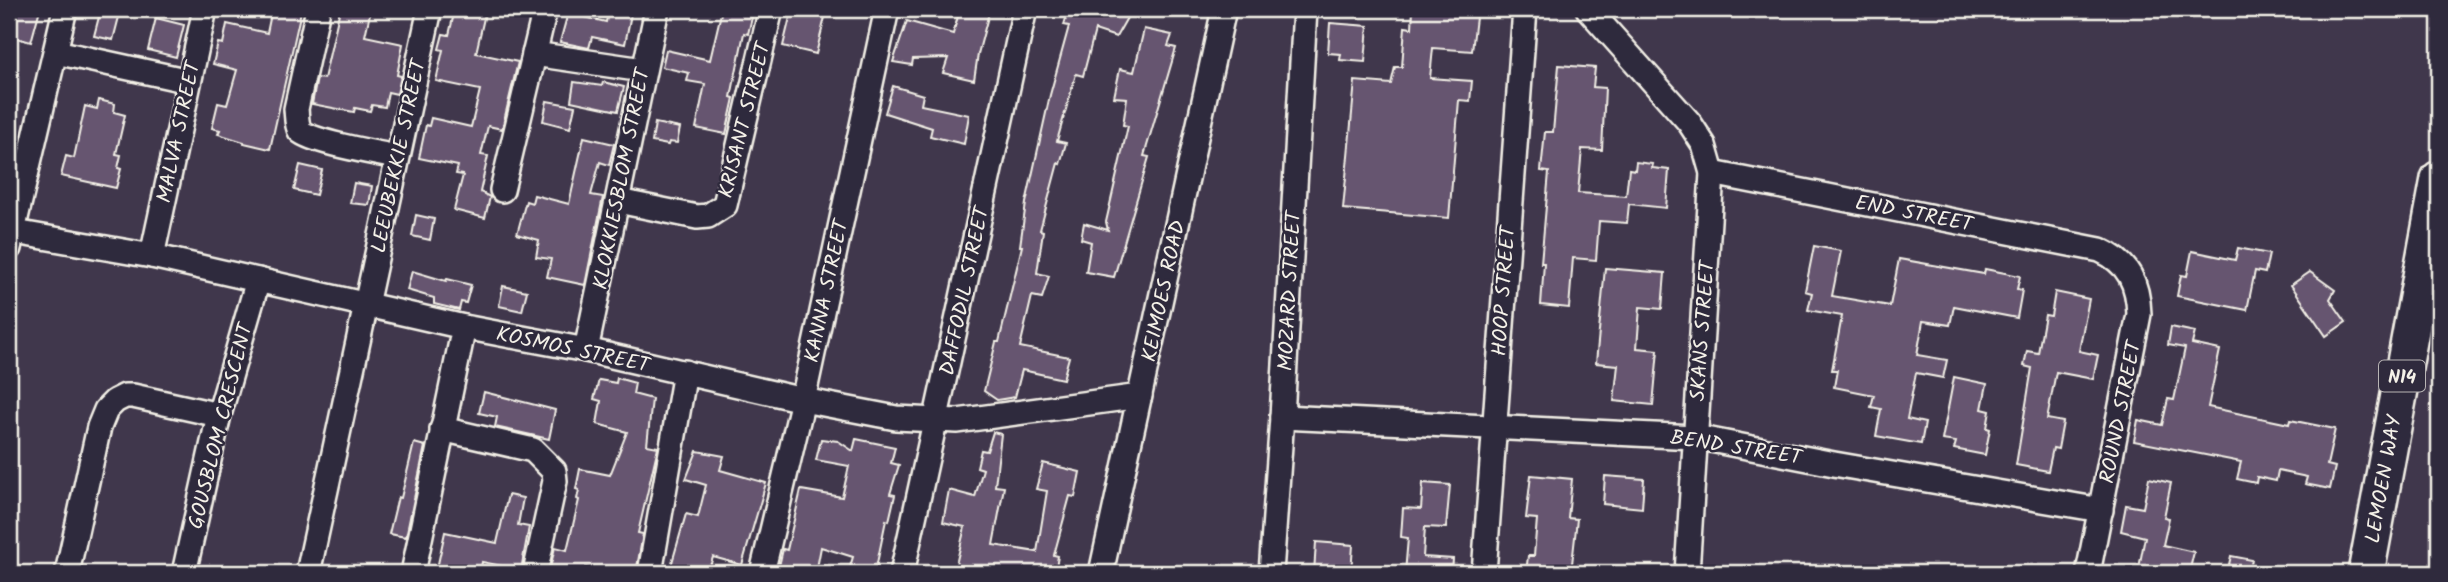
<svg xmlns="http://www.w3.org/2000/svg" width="2448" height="582" font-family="Kalam,sans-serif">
<rect width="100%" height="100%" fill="#40374c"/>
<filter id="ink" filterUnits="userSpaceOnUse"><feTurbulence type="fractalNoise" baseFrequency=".0143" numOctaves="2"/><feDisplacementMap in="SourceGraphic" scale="14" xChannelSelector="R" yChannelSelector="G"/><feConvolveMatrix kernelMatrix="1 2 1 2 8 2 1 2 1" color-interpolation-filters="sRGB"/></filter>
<g filter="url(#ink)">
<g fill="#66556f" stroke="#f4f1e8" stroke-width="2">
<path d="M9,9H40L31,42L9,36Z"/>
<path d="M101,9H121L113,40L94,36Z"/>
<path d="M272,9L301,11L270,149L244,143V142L218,134L220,130L212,128L218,103L227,105L237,70L213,64L218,43L223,44L227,24L267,33Z"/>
<path d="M340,9H371L365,36L403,44L397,75L401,76L397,94L388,92L385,107L372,105L370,111L355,108L354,112L312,104L317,78L324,79Z"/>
<path d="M455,9H486L476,53L518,62L502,129L488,126L481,155L488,156L480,192L490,197L485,218L454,210L463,175L456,174L458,166L419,158L426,125L429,126L431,118L471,127L480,90L436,81L443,50L439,49L443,34L449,35Z"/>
<path d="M609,9H632L625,44L592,37L589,48L560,42L568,13L606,22Z"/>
<path d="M722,9H754L748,34L744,33L731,97L734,98L726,134L696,128L705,84L687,81L689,73L662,67L666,50L710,60Z"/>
<path d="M792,9H827L816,54L783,46Z"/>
<path d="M960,9H990L978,54L974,80L943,73L948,58L913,59L912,65L893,62L907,21L953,34Z"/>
<path d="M1069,9H1093L1128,16L1116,37L1095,30L1083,76L1076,74L1057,141L1066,143L1060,164L1058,163L1040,230L1043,231L1037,273L1049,276L1042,298L1032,296L1020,347L1069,357L1063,379L1022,370L1015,397L997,400L984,391L996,342H999L1022,246H1020L1026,203L1050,95L1069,26L1064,25Z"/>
<path d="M1413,9H1477L1472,51L1433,48L1430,78L1472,81L1470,101L1459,100L1449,218L1343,209L1355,81L1391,84L1395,67H1402L1405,27L1412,28Z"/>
<path d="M156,18L184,25L176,57L148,50Z"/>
<path d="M1330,23L1368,26L1365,62L1340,60L1341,54L1328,53Z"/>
<path d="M1144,29L1172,35L1168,46L1176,48L1144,156L1149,157L1114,277L1086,272L1091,242L1081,239L1084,223L1108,230L1106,222L1128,126L1123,125L1127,98L1114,97L1120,69L1134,72Z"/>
<path d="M1559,65L1595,68L1593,87L1605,88L1602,150L1582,149L1578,193L1626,196L1629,169L1635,170L1636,162L1653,164L1652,168L1669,170L1666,208L1629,204L1627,223L1599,221L1596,260L1573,258L1569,308L1541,305L1544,263H1541L1549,172L1541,171L1545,132H1553Z"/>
<path d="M574,82L602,86L603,82L624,87L618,111L571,101Z"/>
<path d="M893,86L923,95L921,105L969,115L964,144L930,136L932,128L885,113Z"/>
<path d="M99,100L115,104L114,112L125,115L116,154L121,155L118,168L121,169L116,188L61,176L66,156L74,158L85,106L97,109Z"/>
<path d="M547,101L575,106L570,128L543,121Z"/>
<path d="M655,123L680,128L677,143L669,142L668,145L652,142Z"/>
<path d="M584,137L614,144L609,165L600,162L591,195L603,197L585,285L547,277L551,259L536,257L539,240L517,234L526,201L532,203L534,195L569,204Z"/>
<path d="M300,165L322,170L316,195L294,190Z"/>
<path d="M354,183L372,186L369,205L350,203Z"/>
<path d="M416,215L434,219L430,240L412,236Z"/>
<path d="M1814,246L1841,251L1832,296L1890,306L1899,259L1984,274L1985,269L2020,276L2017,289L2022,290L2017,318L1954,306L1950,325L1923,321L1917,355L1947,360L1943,378L1916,373L1907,419L1925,423L1921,444L1876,436L1881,409L1871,407L1874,395L1834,387L1837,370H1832L1842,316L1808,310L1812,293L1805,291Z"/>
<path d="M2238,248L2269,254L2265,273L2255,271L2247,310L2177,296L2181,275L2187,276L2192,251L2235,260Z"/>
<path d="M1605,268L1665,273L1662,309L1640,307L1637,348L1658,350L1653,405L1614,401L1618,365L1596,363Z"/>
<path d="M412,271L446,281L447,279L471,285L466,303L461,302L459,310L434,304V298L407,290Z"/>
<path d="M2310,272L2335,290L2330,299L2346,322L2326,336L2291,285Z"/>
<path d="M503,286L527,291L522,311L499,306Z"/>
<path d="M2055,292L2089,299L2079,351L2098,355L2093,379L2056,372L2047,419L2063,422L2058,449L2053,448L2048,471L2016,465L2032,368L2024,366L2027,351L2038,353L2045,315L2051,316Z"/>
<path d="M2171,327L2195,332L2192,344L2220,350L2208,407L2289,424L2290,420L2335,429L2327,465L2335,467L2330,489L2305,484L2307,477L2278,471L2276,481L2257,477L2256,483L2237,479L2241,462L2134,441L2138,420L2162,425L2168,399L2174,400L2185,348L2168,345Z"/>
<path d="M1954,377L1987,384L1982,409L1990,411L1987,428L1990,429L1985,455L1954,449L1956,442L1942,440Z"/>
<path d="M617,378L635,383L633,394L652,399L647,445L658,447L638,533L643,534L636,573H615L586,567L585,573H549L555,547L567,550L579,500L577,499L579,490L576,489L580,469L610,475L627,432L597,424L601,401L594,399L599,380L616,383Z"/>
<path d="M484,392L555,410L549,439L495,427L497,417L479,413Z"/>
<path d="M993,432L1001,434L995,486L1004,487L993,545L1037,552L1047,491L1036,489L1043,463L1080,472L1075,497L1070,496L1054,555L1058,556L1055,573H954L965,527L943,522L949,490L975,497L983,469L977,467L981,450L987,451Z"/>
<path d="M821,439L838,441L853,451L856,439L895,447L891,463L899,465L890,494L895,495L889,521L886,520L875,573H848L853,557L821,547L816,573H782L783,568L779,566L783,549L787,550L801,490L842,497L849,466L816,460Z"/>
<path d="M414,443L425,446L406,537L389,534L398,497L401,498Z"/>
<path d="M697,451L724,456L720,470L766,483L742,565L713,557L708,573H669L686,514L698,517L706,485L686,479Z"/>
<path d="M1531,475L1572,479L1568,518L1577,519L1571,573H1526L1528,556H1534L1537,519L1526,518Z"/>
<path d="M1605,476L1644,479L1642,508L1603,504Z"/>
<path d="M2149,478L2171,483L2164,517L2169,518L2163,545L2194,552L2189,573L2178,571L2177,573H2138L2145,537L2121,531L2126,505L2143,508Z"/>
<path d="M1423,483L1450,485L1446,528L1425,527L1423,557L1453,559L1452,573H1405L1408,538L1401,537L1403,508L1421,509Z"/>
<path d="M508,495L523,498L518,525L529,527L521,570L482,562L480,573H436L445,532L497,543Z"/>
<path d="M1316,542L1353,545L1351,573H1314Z"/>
<path d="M2231,556L2252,560L2249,573H2227Z"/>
</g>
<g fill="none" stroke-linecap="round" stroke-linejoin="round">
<g stroke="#f4f1e8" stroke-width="28">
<g id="minor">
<path d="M318,9L296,109C297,116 296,124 300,131C308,141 381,154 397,157"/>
<path d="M1588,9L1689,122L1704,145L1712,173L1687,573"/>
<path d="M56,52L189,81"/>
<path d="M534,54L643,70"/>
<path d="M1712,173L2100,250C2129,263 2138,284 2139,314L2088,573"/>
<path d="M502,190L545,9"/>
<path d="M618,201L697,217L708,216L725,205L771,9"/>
<path d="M9,231L152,256L464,327L586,350L803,400L896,418L957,421L1140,396"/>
<path d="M9,248L65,9"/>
<path d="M152,256L205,9"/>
<path d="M586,350L657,9"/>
<path d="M1282,417L1695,437L1834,464L2101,510"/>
<path d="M442,429L533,450L554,471L555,481L535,573"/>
<path d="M67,573L99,427L106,410L115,401L125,396H133L219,415"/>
<path d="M184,573L219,415L258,280"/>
<path d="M308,573L430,9"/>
<path d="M413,573L464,327"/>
<path d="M650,573L685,372"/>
<path d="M762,573L803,400L887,9"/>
<path d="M902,573L1025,9"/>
<path d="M1101,573L1224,9"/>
<path d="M1271,573L1282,417L1305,9"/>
<path d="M1484,573L1525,9"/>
</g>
</g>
<g stroke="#f4f1e8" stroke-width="40">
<path id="highway" d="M2366,573L2439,179"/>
</g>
<use href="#minor" stroke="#2f2a3d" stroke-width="23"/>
<use href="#highway" stroke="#2f2a3d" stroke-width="35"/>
</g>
</g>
<g text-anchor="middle" stroke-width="5" stroke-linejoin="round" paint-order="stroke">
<rect fill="#2f2a3d" stroke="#b9b5b5" stroke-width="2" x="2379" y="360.5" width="46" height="31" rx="5"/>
<g font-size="19" font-weight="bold" fill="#f4f1e8">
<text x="2402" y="383">N14</text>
</g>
<g font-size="21" fill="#f4f1e8" stroke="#2f2a3d">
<text transform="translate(744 120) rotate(-76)" y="7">KRISANT STREET</text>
<text transform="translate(178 132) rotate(-78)" y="7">MALVA STREET</text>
<text transform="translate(398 156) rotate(-78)" y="7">LEEUBEKKIE STREET</text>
<text transform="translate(621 179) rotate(-79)" y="7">KLOKKIESBLOM STREET</text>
<text transform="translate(1914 213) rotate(11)" y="7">END STREET</text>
<text transform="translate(826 291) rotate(-78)" y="7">KANNA STREET</text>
<text transform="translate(964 291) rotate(-78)" y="7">DAFFODIL STREET</text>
<text transform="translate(1163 291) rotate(-78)" y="7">KEIMOES ROAD</text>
<text transform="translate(1289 291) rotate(-87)" y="7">MOZARD STREET</text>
<text transform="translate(1503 291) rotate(-86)" y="7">HOOP STREET</text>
<text transform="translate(1702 331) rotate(-86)" y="7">SKANS STREET</text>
<text transform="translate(573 349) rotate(12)" y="7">KOSMOS STREET</text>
<text transform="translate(2120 412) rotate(-79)" y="7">ROUND STREET</text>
<text transform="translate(220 426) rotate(-76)" y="7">GOUSBLOM CRESCENT</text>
<text transform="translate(1736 447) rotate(9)" y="7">BEND STREET</text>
<text transform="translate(2383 479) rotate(-80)" y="7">LEMOEN WAY</text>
</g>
</g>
<rect width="2448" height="582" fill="none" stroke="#2f2a3d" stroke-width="35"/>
<rect x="18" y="18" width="2413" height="547" fill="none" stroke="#f4f1e8" stroke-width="2.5" filter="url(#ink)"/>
</svg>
